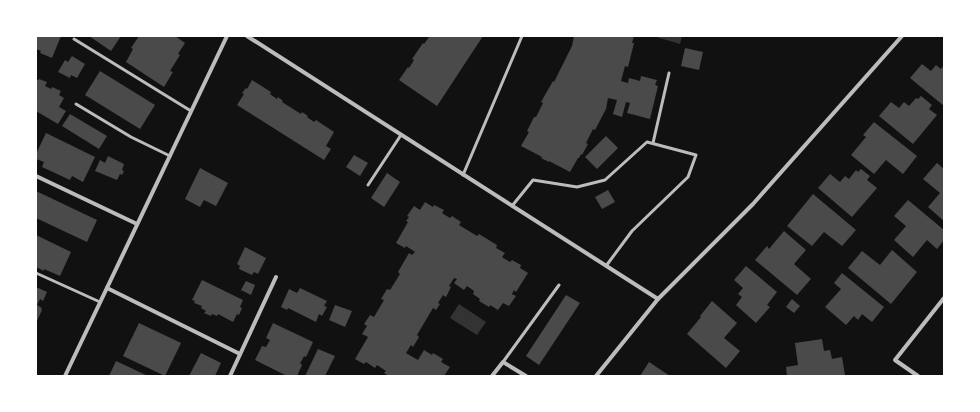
<svg xmlns="http://www.w3.org/2000/svg" width="980" height="412" font-family="Bitter,serif">
<rect width="100%" height="100%" fill="#111"/>
<g fill="#333">
<path d="M653,36H682L680,44Z"/>
<path d="M459,304L486,322L477,335L450,318Z"/>
</g>
<g fill="#4a4a4a">
<path d="M37,36H61L52,58L40,53L41,51L36,49V39Z"/>
<path d="M89,36H121L111,51Z"/>
<path d="M139,36H175L185,43L178,54L180,55L170,71L173,72L164,87L126,62L133,49L131,48Z"/>
<path d="M427,36H483L437,106L399,80L408,67L409,68L414,60L412,59L423,43L424,44L429,37Z"/>
<path d="M574,36H634L632,43H634L628,67L625,66L621,81L628,83L629,78L640,81L641,76L657,80L655,85L658,86L650,119L627,113L630,103L626,102L622,117L613,114L617,100L608,98L606,109L595,130L593,129L586,143L588,144L582,155L581,154L579,158H578L570,172L549,161V162L541,158L542,157L521,146L529,132L527,131L534,117H536L543,103L541,102L553,81L554,82L572,46Z"/>
<path d="M685,48L703,52L699,70L681,66Z"/>
<path d="M72,56L85,64L77,78L71,75L70,78L58,72L65,60L68,62Z"/>
<path d="M922,64L931,71L936,65L941,69L944,65V106L910,78Z"/>
<path d="M100,71L155,105L140,129L85,95Z"/>
<path d="M39,79L47,82L45,86L51,89L52,87L61,91L59,95L64,98L59,107L66,111L58,124L36,111V80H38Z"/>
<path d="M252,80L271,92L270,94L277,99L278,97L283,101L282,102L301,114L302,112L308,116L307,117L314,122L316,120L334,132L326,146L331,149L324,160L237,105L244,94L242,93L246,88L247,89Z"/>
<path d="M921,96L932,105L929,109L937,115L913,144L879,116L891,102L899,108L904,102L909,106L916,98L918,99Z"/>
<path d="M70,114L107,136L99,149L62,126Z"/>
<path d="M874,122L917,156L903,174L886,160L874,174L851,155L866,137L863,135Z"/>
<path d="M46,133L95,157L83,182L72,176L70,180L42,167L44,162L36,159V154Z"/>
<path d="M606,136L618,148L597,169L585,157Z"/>
<path d="M354,155L368,163L360,176L346,167Z"/>
<path d="M108,156L124,164L122,170L124,171L122,175L120,174L117,180L95,171L100,160L105,163Z"/>
<path d="M937,163L944,169V221L928,207L940,193L923,179Z"/>
<path d="M200,168L228,183L216,206L204,200L200,207L185,199Z"/>
<path d="M861,169L870,176L867,180L877,188L852,217L818,188L830,174L840,182L845,176L849,179L856,170L858,172Z"/>
<path d="M387,173L400,182L384,207L371,198Z"/>
<path d="M608,190L615,202L602,209L595,197Z"/>
<path d="M36,191L97,220L87,242L36,218Z"/>
<path d="M813,194L856,230L842,246L824,232L812,246L787,226Z"/>
<path d="M908,200L944,230V240L937,249L927,240L913,257L894,240L906,226L894,216Z"/>
<path d="M425,202L433,207L434,205L444,210L442,213L450,218L452,216L461,222L459,225L477,236L479,234L497,245L496,248L505,253L502,257L510,262L512,260L521,265L520,268L528,273L516,292L514,290L512,294L516,296L509,306L503,303L498,310L490,305L489,307L479,301L480,299L473,294L474,291L467,286L464,290L454,283L457,279L454,278L449,286L451,287L446,297L443,295L438,303L440,304L436,310L433,308L417,335L419,337L413,347L411,345L406,353L418,360L424,350L432,355L433,353L443,359L441,362L450,367L444,376H389L384,373L386,371L377,365L375,368L366,362L364,364L355,359L368,337L362,334L367,326L364,324L370,315L374,317L384,300L381,299L387,289L390,290L400,274L398,272L409,253L412,255L415,252L406,246L405,248L396,243L408,222L406,221L409,217L407,216L414,206L420,210Z"/>
<path d="M784,231L806,250L794,264L811,279L797,295L755,260L767,246L769,249Z"/>
<path d="M36,235L71,252L60,276L44,269V271L36,267Z"/>
<path d="M245,247L266,258L258,274L254,272L252,275L239,269L240,266L237,264Z"/>
<path d="M892,250L917,272L891,304L848,268L862,251L880,265Z"/>
<path d="M746,266L777,292L767,305L770,307L756,323L736,305L742,297L738,294L743,288L734,280Z"/>
<path d="M842,273L884,307L872,322L862,314L858,320L854,316L846,325L825,307L841,289L834,283Z"/>
<path d="M202,280L243,300L240,307L242,308L239,315L237,314L233,322L218,314L217,316L212,314L211,316L204,313L206,311L201,308L202,306L194,303L195,301L192,300Z"/>
<path d="M246,281L255,285L251,295L241,290Z"/>
<path d="M36,287L47,292L43,301L40,299L37,305L42,308L41,309L42,310L36,323Z"/>
<path d="M300,288L327,301L324,306L327,307L322,316L319,314L316,322L288,308L287,310L281,307L289,289L297,293Z"/>
<path d="M566,295L580,303L539,365L526,356Z"/>
<path d="M792,299L800,306L794,313L786,307Z"/>
<path d="M712,301L737,323L724,338L740,351L726,368L687,334L701,317L700,316Z"/>
<path d="M335,305L352,311L345,327L329,320Z"/>
<path d="M139,323L181,343L165,376L123,356Z"/>
<path d="M273,323L313,342L306,357L304,356L302,360L300,363L302,365L297,376H287L255,360L262,346L266,347L270,340L266,338Z"/>
<path d="M822,339L824,351L830,350L832,359L842,357L845,375L787,376L786,367L798,365L795,343Z"/>
<path d="M318,349L335,356L325,376H305Z"/>
<path d="M201,353L221,363L215,376H189Z"/>
<path d="M116,361L148,376H109Z"/>
<path d="M649,362L670,376H640Z"/>
</g>
<g fill="none" stroke-linecap="round" stroke-linejoin="round">
<g stroke="#bcbcbc" stroke-width="3">
<path d="M74,39L191,111"/>
<path d="M76,104L131,137L170,156"/>
<path d="M653,143L669,73"/>
<path d="M463,175L522,36"/>
<path d="M368,185L401,135"/>
<path d="M512,206L533,180L577,187L605,180L647,142L696,155L688,177L632,231L606,266"/>
<path d="M36,273L100,302"/>
<path d="M503,362L559,285"/>
</g>
<g stroke="#bcbcbc" stroke-width="4">
<path d="M247,36L658,299"/>
<path d="M36,176L137,224"/>
<path d="M107,288L240,354"/>
<path d="M65,376L227,36"/>
<path d="M230,376L276,277"/>
<path d="M492,376L503,362L526,376"/>
<path d="M596,376L658,299L753,204L902,36"/>
<path d="M918,376L895,360L944,298"/>
</g>
</g>
<rect width="980" height="412" fill="none" stroke="#ffffff" stroke-width="74"/>
</svg>
